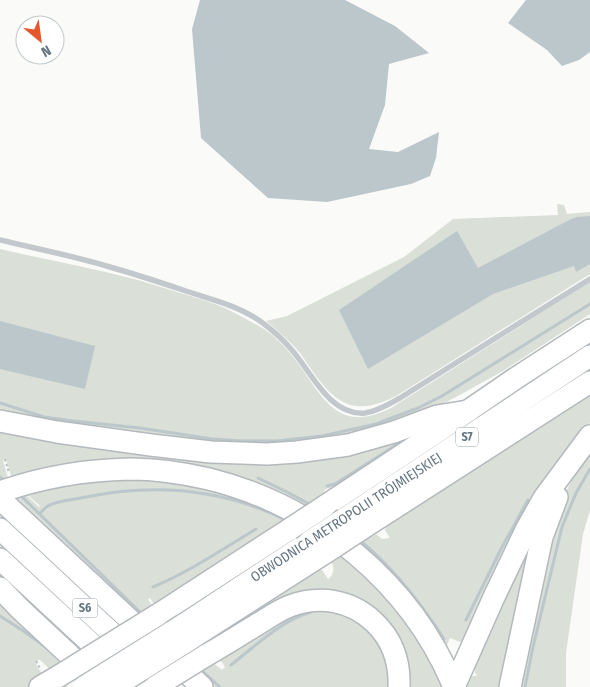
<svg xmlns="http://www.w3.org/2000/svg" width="590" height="687" font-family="'Fira Sans Condensed',sans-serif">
<rect width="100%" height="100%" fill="#fafaf8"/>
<g fill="#dadfd7" fill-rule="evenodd">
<path d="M557,204L564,205L567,214L590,212V274L401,393C368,412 344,413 320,381C312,372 307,362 300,353C290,341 278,331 266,321L287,316L404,257L453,219L558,215Z"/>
<path d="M0,249C42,259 84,266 126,277C143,281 160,287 177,292C194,297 211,302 227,309C237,314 248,320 257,325C271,332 285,346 294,358C322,394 335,436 391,408L590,282V314L503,371L456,397L431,410L365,433L263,446L152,437L0,412Z"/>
<path d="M590,336V345L336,514L349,523L590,363V375L355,526L371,537L376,534L382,539L390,538L385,530L389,521L590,392V423L565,456L532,507L505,560L471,639L468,638L463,643L450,638L447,645L448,651L452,658L458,661L468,685L472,676H475L477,675L475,673V667L473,666L522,556L540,521L542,520L543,522L529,580L507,687H462C452,664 441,641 427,620C350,509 216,448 82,464C58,467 35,472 12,479L6,459L3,460L8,478L39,507L40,506L22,490C44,484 66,479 89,476C201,464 314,509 389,594C413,622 432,654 447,687H405C409,630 361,585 304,596C295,597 287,601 279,605L202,654L222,670L225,667L217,655C264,624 324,575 375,627C390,643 397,665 395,687H212L0,490V427C44,437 89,443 134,449C176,454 217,460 259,460C321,460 383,446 439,421L441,422L440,424L340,490L338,488L330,490L328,488L324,491L323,496L317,501L327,508ZM285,521L339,558L332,563C335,569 333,576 328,579L322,570L312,571L237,616L195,643L198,649L189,654L168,620L177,615L180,620L220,594L301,537L292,530L174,607L175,610L163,617L153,608L148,599L150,598L157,609L271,534L270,531Z"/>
<path d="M590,450V510L583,534L566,653V687H516L558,507L572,480Z"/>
<path d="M0,574L122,687H113L0,582Z"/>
<path d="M0,605L18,617L97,687H80L74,679L66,684L68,687H65L61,680L39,659V660L35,662L44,678L29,687H0Z"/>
</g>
<g fill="#bbc7cb">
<path d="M200,0H345L395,26L429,53L389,64L385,105L369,149L398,152L439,132L436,158L430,176L411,184L327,202L268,198L201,138L192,29Z"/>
<path d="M526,0H590V52L579,60L562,66L547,50L508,23Z"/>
<path d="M590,216V264L576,272L574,266L493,294L368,369L339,310L457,231L478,268L571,219L577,217Z"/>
<path d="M0,321L95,346L85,389L0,369Z"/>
</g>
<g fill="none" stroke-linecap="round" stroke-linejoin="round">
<g stroke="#bbc7cb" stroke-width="3">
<path d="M0,403L44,417L73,421L140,428L212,439L242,441H277L322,436L376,424L418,408L442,396L590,304"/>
<path d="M0,477L7,483"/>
<path d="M258,478L287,492L311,505"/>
<path d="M327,486L335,484L401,442"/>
<path d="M19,494L143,615"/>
<path d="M40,513C43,511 45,507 48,506C55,501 77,499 86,497C155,483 224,489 288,521"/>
<path d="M358,539C393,567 420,602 444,639"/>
<path d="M153,587C189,572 223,549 256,529"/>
<path d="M0,616L22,630L47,648"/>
<path d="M466,620L501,549L528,500"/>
<path d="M231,665C254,647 282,620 311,612"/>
<path d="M200,669L220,687"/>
<path d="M525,687L533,647L562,527L576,493L590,469"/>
</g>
<g stroke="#b4b9bd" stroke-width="24">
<g id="motorway">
<path d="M0,421L57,432L151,445L211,452L267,454L297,452L348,445L394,432L437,416L468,411"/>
<path d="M0,492C42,477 85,470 130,469C156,469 183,473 209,479C317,506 411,583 454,687"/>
<path d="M0,499L202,687"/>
<path d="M325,506L440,430L516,378L590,330"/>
<path d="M344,519L590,356"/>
<path d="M0,529L131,651"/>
<path d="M360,530L590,382"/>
<path d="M0,559L138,687"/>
<path d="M0,588L19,608L92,676"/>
<path d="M159,614L290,529"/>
<path d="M183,625L309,542"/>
<path d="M192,638L325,553"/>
<path d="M205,656C221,647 237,637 253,627C265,620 277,611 290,606C320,595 351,600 374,622C393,640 400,662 399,687"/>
<path d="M40,687L59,676"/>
<path d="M454,687L494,597L526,530L544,498L590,436"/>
<path d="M510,687L542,537L557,497"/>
</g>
</g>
<g stroke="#bbbfc2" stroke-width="2" stroke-dasharray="2.5 2.5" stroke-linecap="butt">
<path d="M5,459L9,473"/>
<path d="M36,661L41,670"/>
</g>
<path stroke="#c3c8cc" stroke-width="5.5" d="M0,240C37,249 74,256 110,267C135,274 159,282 183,290C209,299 237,305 260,321C271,329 282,338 291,349C311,371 329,416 365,413C378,411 389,404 400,398L590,279"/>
<use href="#motorway" stroke="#fff" stroke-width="21"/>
<g stroke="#b4b9bd" stroke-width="24" stroke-linecap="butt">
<g id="motorway-bridge">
<path d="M290,529L325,506"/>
<path d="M309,542L344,519"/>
<path d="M325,553L360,530"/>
<path d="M59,676L159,614"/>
<path d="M84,687L183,625"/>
<path d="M114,687L192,638"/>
<path d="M155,687L205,656"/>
</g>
</g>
<use href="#motorway-bridge" stroke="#fff" stroke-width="21"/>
</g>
<g text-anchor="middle" stroke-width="5" stroke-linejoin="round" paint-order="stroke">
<g fill="#fff" stroke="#939fa8" stroke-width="1">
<rect x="456" y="427.5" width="22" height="19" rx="4"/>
<rect x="72.5" y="598.5" width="25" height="19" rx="4"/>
</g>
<g font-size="12" font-weight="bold" fill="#657683">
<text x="467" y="441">S7</text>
<text x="85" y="612">S6</text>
</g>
<g font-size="14" fill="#657683" stroke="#fff">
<text transform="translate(346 517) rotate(-33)" y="5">OBWODNICA METROPOLII TRÓJMIEJSKIEJ</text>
</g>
</g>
<g transform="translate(40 40) rotate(151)"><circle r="24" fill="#ffffff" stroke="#c1c8cd"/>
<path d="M0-4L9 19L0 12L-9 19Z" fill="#e4572e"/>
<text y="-8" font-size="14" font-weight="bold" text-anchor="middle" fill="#657683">N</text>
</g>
</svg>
